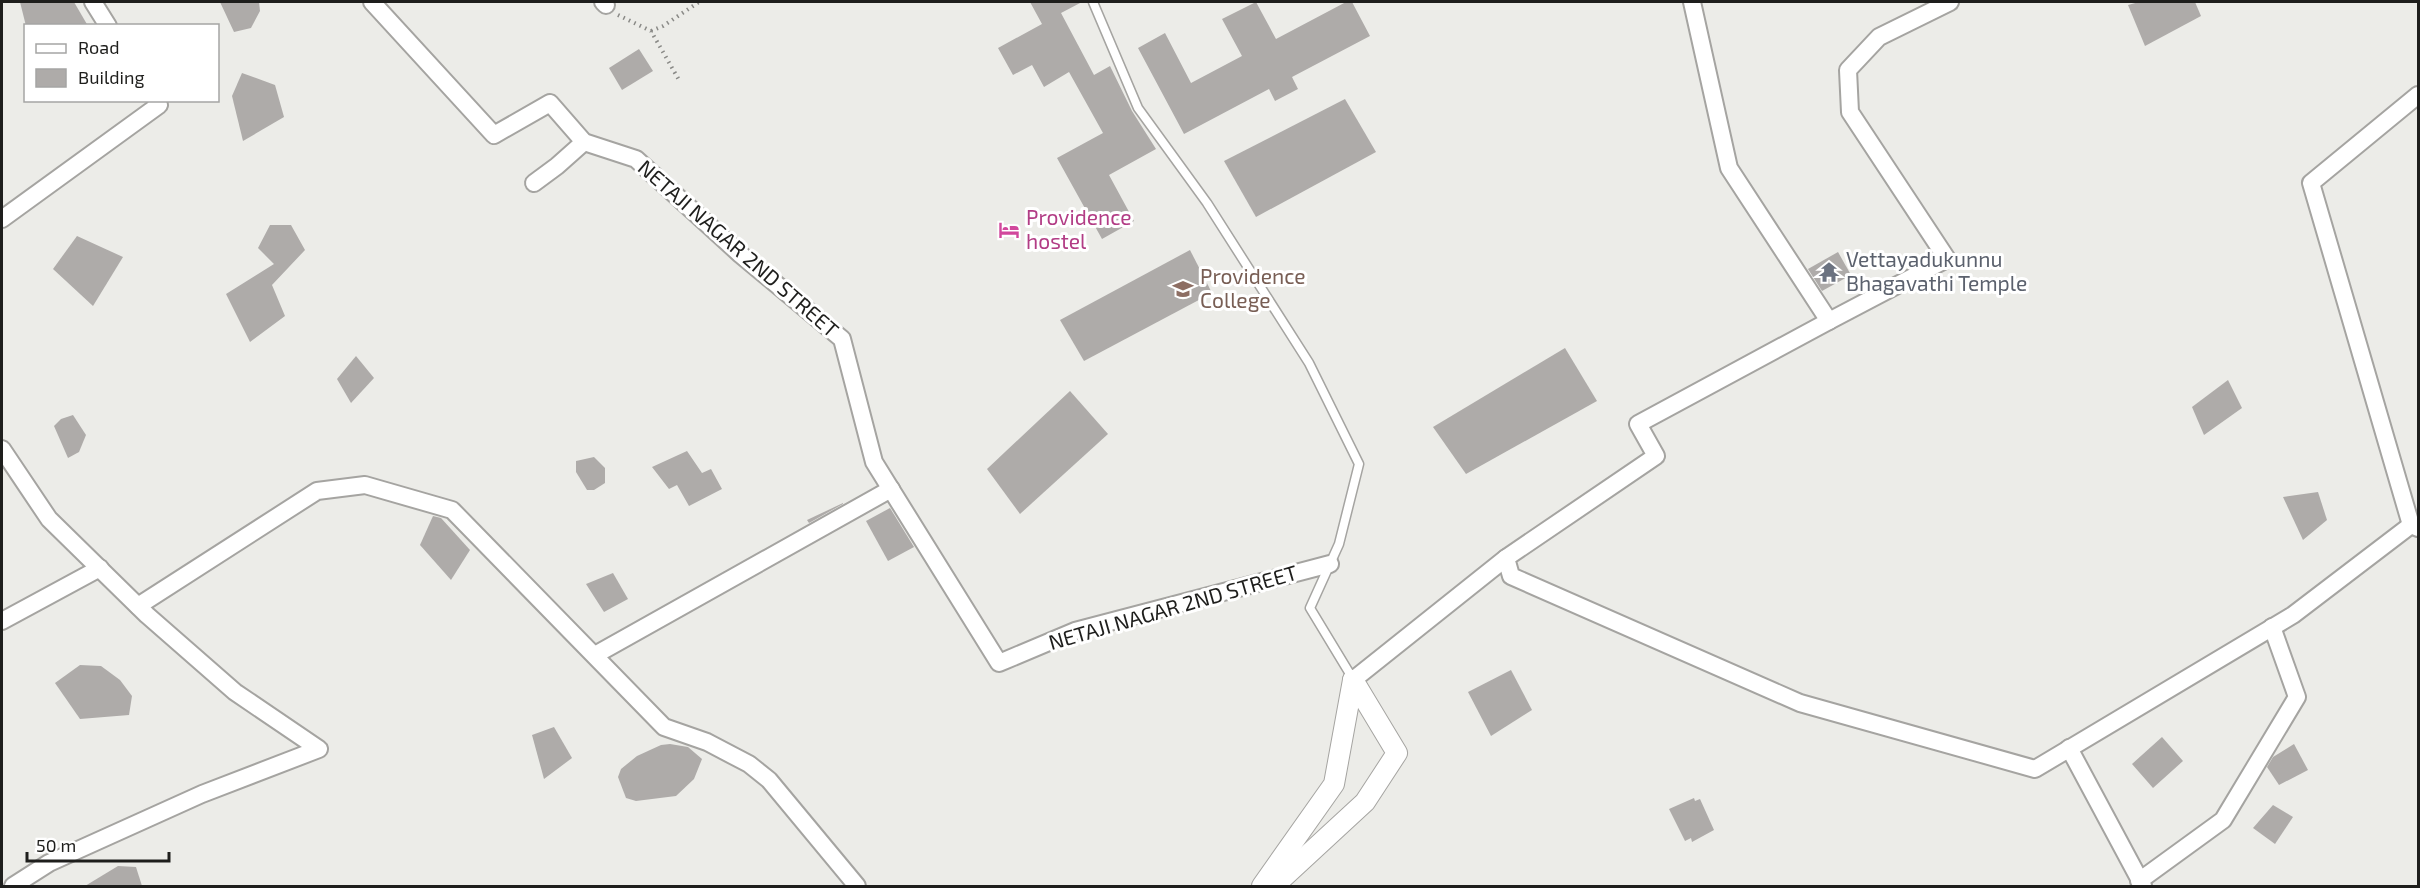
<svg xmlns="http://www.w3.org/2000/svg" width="2420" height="888" font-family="'Exo 2',sans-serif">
<rect width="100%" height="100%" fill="#ecece8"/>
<g fill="#aeaba9">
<path d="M20,2H74L88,26H26Z"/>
<path d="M220,2H259L260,11L251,28L234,32Z"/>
<path d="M1030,2H1082L1061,13L1094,75L1110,66L1132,111L1156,149L1109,175L1134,221L1102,239L1057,158L1103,133L1069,72L1044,87L1032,65L1013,75L998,48L1042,24Z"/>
<path d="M1256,2L1276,39L1346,2H1352L1370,36L1292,77L1298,89L1275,101L1269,89L1184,134L1138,48L1165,33L1191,83L1242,56L1222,19Z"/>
<path d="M2139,2H2195L2201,16L2145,46L2128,5Z"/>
<path d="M639,49L653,71L622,90L609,68Z"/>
<path d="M242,73L275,85L284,117L243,141L232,96Z"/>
<path d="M1345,99L1376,152L1256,217L1224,161Z"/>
<path d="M270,225H291L305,250L272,285L285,316L250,342L226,294L274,264L258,248Z"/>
<path d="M77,236L123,257L93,306L53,269Z"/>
<path d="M1190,250L1212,293L1084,361L1060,320Z"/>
<path d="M1838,252L1851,275L1822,291L1808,269Z"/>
<path d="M1565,348L1597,401L1466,474L1433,427Z"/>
<path d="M356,356L374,378L351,403L337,379Z"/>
<path d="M2228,380L2242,408L2204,435L2192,407Z"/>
<path d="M1070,391L1108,434L1020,514L987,469Z"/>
<path d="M73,415L86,435L79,452L68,458L54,426L61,419Z"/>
<path d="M687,451L702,473L711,469L722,489L689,506L677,485L669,489L652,467Z"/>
<path d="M594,457L605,468V483L594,490H587L576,472V461Z"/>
<path d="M2318,492L2327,520L2303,540L2283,497Z"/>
<path d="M843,503V504L809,523L807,520Z"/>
<path d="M890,508L914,547L888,561L866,521Z"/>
<path d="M433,516L441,518L470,550L451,580L420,545Z"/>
<path d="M613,573L628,599L604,612L586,584Z"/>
<path d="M80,665L101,666L120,680L132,696L129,715L80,719L55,683Z"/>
<path d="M1511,670L1532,710L1491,736L1468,692Z"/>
<path d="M554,727L572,758L544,779L532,735Z"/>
<path d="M2162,737L2183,761L2153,788L2132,764Z"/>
<path d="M670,744L688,747L702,759L694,779L676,796L636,801L626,798L618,777L621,769L637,756L661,745Z"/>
<path d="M2294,744L2308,770L2279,785L2267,767L2273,757Z"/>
<path d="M1694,798L1695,801L1700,799L1714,830L1692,842L1691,838L1685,841L1669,809Z"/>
<path d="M2273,805L2293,817L2275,844L2253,828Z"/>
<path d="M118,866L136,867L142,886H85Z"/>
</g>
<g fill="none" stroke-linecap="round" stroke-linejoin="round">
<g stroke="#a5a4a1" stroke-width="11">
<path id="service" d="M1093,2L1138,108L1207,203L1309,363L1359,464L1339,544L1310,608L1353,679"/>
</g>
<g stroke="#a5a4a1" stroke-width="20">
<g id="minor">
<path d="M93,2L108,26"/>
<path d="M372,2L494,135L550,103L584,142L636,159L740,254L842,339L874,462L999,663L1075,631L1330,564"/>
<path d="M603,2L606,5"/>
<path d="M1692,2L1729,168L1829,321L1638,424L1656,456L1506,558L1511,576L1800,703L2035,769L2293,615L2411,525"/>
<path d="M2418,95L2311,183L2411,525L2418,528"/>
<path d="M534,183L557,166L584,142"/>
<path d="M2,219L159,105L156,100"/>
<path d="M1829,321L1947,259L1850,112L1848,70L1879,37L1950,2"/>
<path d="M2,449L49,519L147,615L235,692L319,749L202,794L49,863L13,886"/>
<path d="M138,606L317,491L365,485L452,510L664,727L707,742L749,764L769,780L857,886"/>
<path d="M2,621L100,568"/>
<path d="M595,655L891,489"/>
<path d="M1353,680L1506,558"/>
<path d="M2069,748L2143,886"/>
<path d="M2139,881L2223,820L2297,697L2272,627"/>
</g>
</g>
<g stroke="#a5a4a1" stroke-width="22">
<g id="tertiary">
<path d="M1262,886L1334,784L1353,680"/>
<path d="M1274,886L1365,802L1397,753L1353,680"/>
</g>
</g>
<g stroke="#8a8a87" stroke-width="4" stroke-dasharray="1.5 4.5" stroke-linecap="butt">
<path d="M618,15L651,31L679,80"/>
<path d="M651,31L663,26L699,2"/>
</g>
<use href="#service" stroke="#fff" stroke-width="8"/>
<use href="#minor" stroke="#fff" stroke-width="16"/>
<use href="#tertiary" stroke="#fff" stroke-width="20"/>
</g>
<defs>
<g id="hotel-bare" transform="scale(1.62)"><path d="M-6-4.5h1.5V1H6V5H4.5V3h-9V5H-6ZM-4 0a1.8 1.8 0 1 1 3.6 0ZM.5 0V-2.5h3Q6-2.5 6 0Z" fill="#d1479c" stroke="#fff" stroke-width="2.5" paint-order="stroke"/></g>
<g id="temple-bare" transform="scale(1.62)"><path d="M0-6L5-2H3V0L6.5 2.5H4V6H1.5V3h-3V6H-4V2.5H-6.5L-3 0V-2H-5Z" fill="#6b7280" stroke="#fff" stroke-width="2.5" paint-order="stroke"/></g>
<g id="university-bare" transform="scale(1.62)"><path d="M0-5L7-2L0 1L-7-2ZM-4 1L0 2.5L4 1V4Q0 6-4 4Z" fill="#8d6e63" stroke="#fff" stroke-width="2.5" paint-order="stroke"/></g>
</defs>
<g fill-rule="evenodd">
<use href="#hotel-bare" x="1009" y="230"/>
<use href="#temple-bare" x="1829" y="272"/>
<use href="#university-bare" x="1183" y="289"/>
</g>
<g text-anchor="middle" stroke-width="6" stroke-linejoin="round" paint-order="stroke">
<g font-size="21" fill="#b23c85" stroke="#fff" text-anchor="start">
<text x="1026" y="225">Providence<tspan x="1026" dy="24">hostel</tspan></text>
</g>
<g font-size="21" fill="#1e1e1c" stroke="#fff">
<text transform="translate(738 249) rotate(41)" y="7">NETAJI NAGAR 2ND STREET</text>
<text transform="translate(1173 608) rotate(-16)" y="7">NETAJI NAGAR 2ND STREET</text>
</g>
<g font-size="21" fill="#5b616d" stroke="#fff" text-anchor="start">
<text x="1846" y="267">Vettayadukunnu<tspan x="1846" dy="24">Bhagavathi Temple</tspan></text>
</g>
<g font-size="21" fill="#785e54" stroke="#fff" text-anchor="start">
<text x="1200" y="284">Providence<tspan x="1200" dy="24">College</tspan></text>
</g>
</g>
<rect width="2420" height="888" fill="none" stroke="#1e1e1c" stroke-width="6"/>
<rect x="24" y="24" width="195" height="78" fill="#ffffff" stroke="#a5a5a4" stroke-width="1.5"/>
<rect x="36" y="44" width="30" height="9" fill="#ffffff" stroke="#a5a5a4" stroke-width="1.5"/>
<text x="78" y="54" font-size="18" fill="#1e1e1c">Road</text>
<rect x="36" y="69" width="30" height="18" fill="#aeaba9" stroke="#a5a5a4" stroke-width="1.5"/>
<text x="78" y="84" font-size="18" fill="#1e1e1c">Building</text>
<path d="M27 852v9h142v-9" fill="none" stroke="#1e1e1c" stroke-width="3"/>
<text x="36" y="852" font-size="18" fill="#1e1e1c" stroke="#ffffff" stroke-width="4.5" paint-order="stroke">50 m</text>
</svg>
